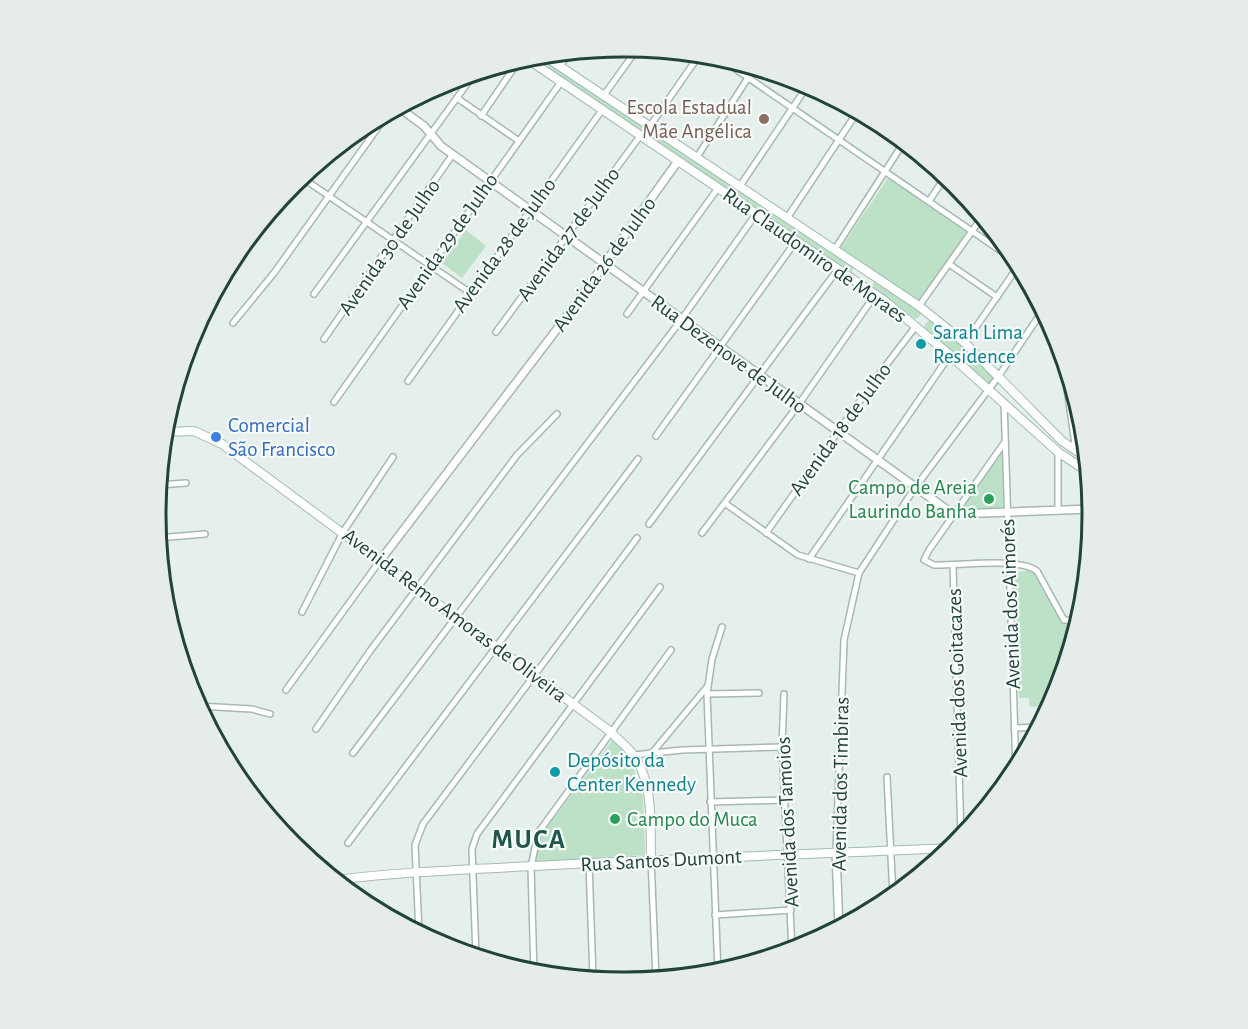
<svg xmlns="http://www.w3.org/2000/svg" width="1248" height="1029" font-family="'Alegreya Sans',sans-serif">
<rect width="100%" height="100%" fill="#e5efeb"/>
<g fill="#bde1c7">
<path d="M548,64H552L853,266V270L850,273L548,69Z"/>
<path d="M888,178L967,231L920,302L841,248Z"/>
<path d="M466,230L486,246L462,278L442,263Z"/>
<path d="M875,281L920,311V316L916,319L870,288Z"/>
<path d="M931,319L946,329L995,378L990,384L927,331L924,325Z"/>
<path d="M1002,450L1006,509L957,512Z"/>
<path d="M1033,570L1063,624H1078L1056,694L1050,706L1030,707L1029,698H1019L1015,572Z"/>
<path d="M613,739L630,759L643,797L645,855L533,862L542,834Z"/>
</g>
<g fill="none" stroke-linecap="round" stroke-linejoin="round">
<g stroke="#a7b8b3" stroke-width="8">
<g id="minor">
<path d="M715,55L1017,262"/>
<path d="M560,66L570,52"/>
<path d="M604,95L638,48"/>
<path d="M457,98L519,141"/>
<path d="M481,116L520,59"/>
<path d="M650,126L700,54"/>
<path d="M697,157L755,67"/>
<path d="M301,177L469,292"/>
<path d="M740,186L808,85"/>
<path d="M929,201L946,176"/>
<path d="M787,218L858,111"/>
<path d="M835,249L904,142"/>
<path d="M949,264L997,297"/>
<path d="M314,294L475,73"/>
<path d="M919,306L982,217"/>
<path d="M627,314L718,188"/>
<path d="M233,323L274,273L389,112"/>
<path d="M496,332L640,136"/>
<path d="M324,339L453,154"/>
<path d="M965,343L1019,265"/>
<path d="M1062,354L1076,451"/>
<path d="M408,381L602,110"/>
<path d="M334,402L561,82"/>
<path d="M1004,402L1016,770"/>
<path d="M656,436L796,241"/>
<path d="M1004,443L929,550L924,560L934,565C956,566 1021,557 1037,571L1064,620L1078,621"/>
<path d="M1058,452V510"/>
<path d="M159,485L186,483"/>
<path d="M726,504L798,555L859,573"/>
<path d="M1088,509L1089,543"/>
<path d="M649,524L838,269"/>
<path d="M702,533L799,404L875,295"/>
<path d="M766,533L874,381L916,326"/>
<path d="M158,538L205,534"/>
<path d="M809,559L950,355"/>
<path d="M953,566L961,837"/>
<path d="M302,612L343,532L393,457"/>
<path d="M286,690L379,562"/>
<path d="M707,694L759,693"/>
<path d="M784,694L782,747L792,950"/>
<path d="M198,706L252,709L270,714"/>
<path d="M1014,728L1039,727"/>
<path d="M316,729L370,651L517,455L557,414"/>
<path d="M353,753L681,320L756,214"/>
<path d="M652,753L707,687"/>
<path d="M634,755L682,750L782,747"/>
<path d="M887,777L893,896"/>
<path d="M710,802L786,800"/>
<path d="M348,843L638,459"/>
<path d="M836,852L844,640L859,573L914,489L998,377L1043,310"/>
<path d="M651,858L656,979"/>
<path d="M589,863L593,979"/>
<path d="M715,915L791,910"/>
<path d="M419,933L415,845L423,824L637,538"/>
<path d="M476,956L472,849L477,834L660,587"/>
<path d="M718,968L737,967"/>
<path d="M718,973L707,694L712,659L722,627"/>
<path d="M534,974L531,867L538,833L671,650"/>
</g>
</g>
<g stroke="#a7b8b3" stroke-width="10">
<g id="tertiary">
<path d="M398,107L424,126L441,146L953,514L1091,509"/>
<path d="M379,562L570,312L678,161"/>
<path d="M836,852L839,928"/>
</g>
</g>
<g stroke="#a2bcb3" stroke-width="10">
<g id="secondary">
<path d="M543,55L919,306L965,343L1062,441L1086,457"/>
<path d="M526,58L885,301L950,355L1058,452L1088,472"/>
<path d="M164,432L194,431L222,444L611,732C618,740 628,747 634,756C654,784 650,826 651,858"/>
<path d="M336,880C408,871 480,869 553,865C686,858 819,854 952,848"/>
</g>
</g>
<use href="#minor" stroke="#fff" stroke-width="5"/>
<use href="#tertiary" stroke="#fff" stroke-width="7"/>
<use href="#secondary" stroke="#fff" stroke-width="8"/>
</g>
<circle fill="#8d6e63" stroke="#f6fbf9" stroke-width="2" cx="764" cy="119" r="6"/>
<g fill="#0f9aa8" stroke="#f6fbf9" stroke-width="2">
<circle cx="921" cy="344" r="6"/>
<circle cx="555" cy="772" r="6"/>
</g>
<circle fill="#3f7fe0" stroke="#f6fbf9" stroke-width="2" cx="216" cy="437" r="6"/>
<g fill="#2e9e5b" stroke="#f6fbf9" stroke-width="2">
<circle cx="989" cy="499" r="6"/>
<circle cx="615" cy="819" r="6"/>
</g>
<g text-anchor="middle" stroke-width="4.5" stroke-linejoin="round" paint-order="stroke">
<g font-size="21" fill="#785e54" stroke="#f6fbf9" text-anchor="end">
<text x="752" y="114">Escola Estadual<tspan x="752" dy="24">Mãe Angélica</tspan></text>
</g>
<g font-size="21" fill="#22433b" stroke="#f6fbf9">
<text transform="translate(568 234) rotate(-54)" y="7">Avenida 27 de Julho</text>
<text transform="translate(447 241) rotate(-55)" y="7">Avenida 29 de Julho</text>
<text transform="translate(504 245) rotate(-54)" y="7">Avenida 28 de Julho</text>
<text transform="translate(389 247) rotate(-55)" y="7">Avenida 30 de Julho</text>
<text transform="translate(815 255) rotate(35)" y="7">Rua Claudomiro de Moraes</text>
<text transform="translate(604 264) rotate(-54)" y="7">Avenida 26 de Julho</text>
<text transform="translate(729 354) rotate(36)" y="7">Rua Dezenove de Julho</text>
<text transform="translate(840 429) rotate(-54)" y="7">Avenida 18 de Julho</text>
<text transform="translate(1010 604) rotate(-92)" y="7">Avenida dos Aimorés</text>
<text transform="translate(455 615) rotate(37)" y="7">Avenida Remo Amoras de Oliveira</text>
<text transform="translate(957 683) rotate(-92)" y="7">Avenida dos Goitacazes</text>
<text transform="translate(840 784) rotate(-89)" y="7">Avenida dos Timbiras</text>
<text transform="translate(787 822) rotate(-93)" y="7">Avenida dos Tamoios</text>
<text transform="translate(661 860) rotate(-3)" y="7">Rua Santos Dumont</text>
</g>
<g font-size="21" fill="#0d838f" stroke="#f6fbf9" text-anchor="start">
<text x="933" y="339">Sarah Lima<tspan x="933" dy="24">Residence</tspan></text>
<text x="567" y="767">Depósito da<tspan x="567" dy="24">Center Kennedy</tspan></text>
</g>
<g font-size="21" fill="#366cbe" stroke="#f6fbf9" text-anchor="start">
<text x="228" y="432">Comercial<tspan x="228" dy="24">São Francisco</tspan></text>
</g>
<g font-size="21" fill="#27864d" stroke="#f6fbf9" text-anchor="end">
<text x="977" y="494">Campo de Areia<tspan x="977" dy="24">Laurindo Banha</tspan></text>
<text x="627" y="826" text-anchor="start">Campo do Muca</text>
</g>
<g font-size="27" font-weight="bold" letter-spacing="1.5" fill="#1c574a" stroke="#f6fbf9">
<text x="529" y="848">MUCA</text>
</g>
</g>
<path d="M0 0H1248V1029H0ZM623 57H625A457 457 0 0 1 1082 514V515A457 457 0 0 1 625 972H623A457 457 0 0 1 166 515V514A457 457 0 0 1 623 57Z" fill="#e5ecea" fill-rule="evenodd"/>
<path fill="none" stroke="#22433b" stroke-width="3" d="M623 57H625A457 457 0 0 1 1082 514V515A457 457 0 0 1 625 972H623A457 457 0 0 1 166 515V514A457 457 0 0 1 623 57Z"/>
</svg>
